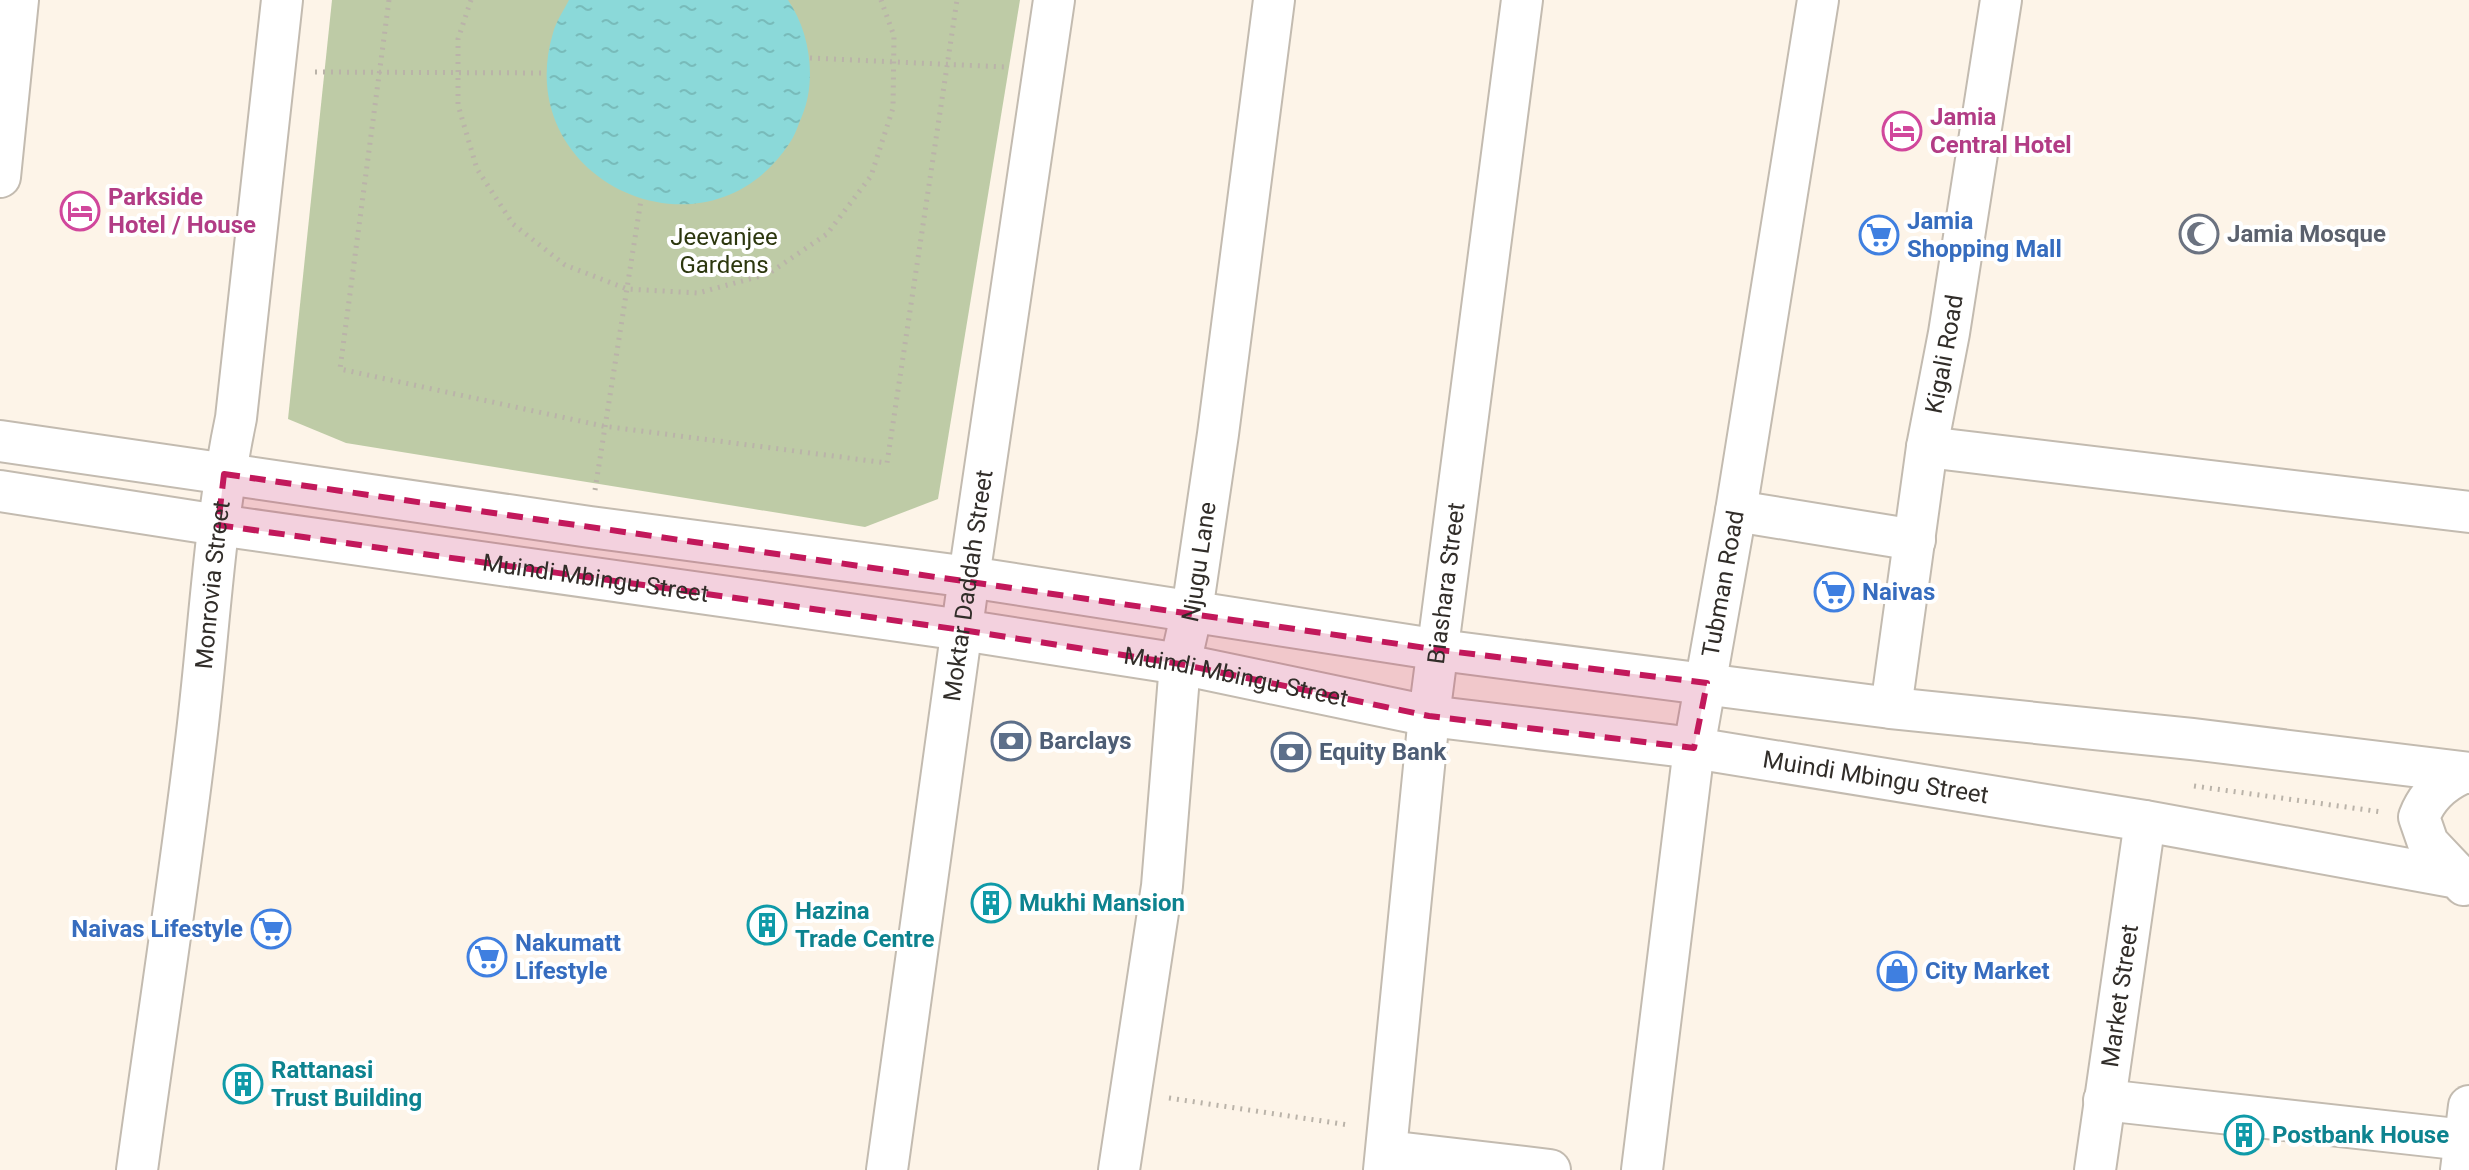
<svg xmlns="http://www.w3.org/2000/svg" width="2469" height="1170" font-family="Roboto,sans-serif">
<defs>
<pattern id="water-ripples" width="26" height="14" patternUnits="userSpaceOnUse" patternTransform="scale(2)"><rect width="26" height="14" fill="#8bd9d9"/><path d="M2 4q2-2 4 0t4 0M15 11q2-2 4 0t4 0" fill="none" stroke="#78bbba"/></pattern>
</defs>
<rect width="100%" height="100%" fill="#fdf4e8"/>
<path fill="#becba6" d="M332,0H1020L938,499L865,527L346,443L288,419Z"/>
<path fill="url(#water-ripples)" d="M569,0H788C810,32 817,80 802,116C798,125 795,136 789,144C705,271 509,180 553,33C556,21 564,10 569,0Z"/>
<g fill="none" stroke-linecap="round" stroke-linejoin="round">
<g stroke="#c3bbb0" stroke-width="44">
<g id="minor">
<path d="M0,177L18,0"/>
<path d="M0,441L590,527L969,577L1440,650L1891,708L2192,739L2469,773"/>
<path d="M1927,447L2469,512"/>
<path id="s1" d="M0,491L218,525L962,630L1180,664L1429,716L1694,748L2145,821L2469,880"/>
<path d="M1736,511L1915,540"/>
<path id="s2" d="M1891,708L1927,447L1949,333L2001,0"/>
<path d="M2463,773C2442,782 2427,796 2419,817L2428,843L2462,879L2464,885"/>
<path d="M2104,1100L2465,1140"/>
<path d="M1387,1151L1550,1170"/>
<path id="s3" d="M137,1170C156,1030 178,890 195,749C209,639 213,527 236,418L282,0"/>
<path id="s4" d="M887,1170L969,577L1054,0"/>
<path id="s5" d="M1119,1170L1162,886L1180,664L1192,611L1218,434L1274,0"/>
<path id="s6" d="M1384,1170L1429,716L1522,0"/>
<path id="s7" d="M1642,1170L1694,748L1736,511L1818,0"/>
<path id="s8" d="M2095,1170L2145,821"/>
<path d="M2461,1170L2469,1106"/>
</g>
</g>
<g stroke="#bab3a9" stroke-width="5" stroke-dasharray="2 6" stroke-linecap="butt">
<path d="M389,0L340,369L603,426L887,463L957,0"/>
<path d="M471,0L458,39V105L477,169L513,224L565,265L627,289L698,293L768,274L827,234L871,176L893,108L894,36L881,0"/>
<path d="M810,58L1005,67"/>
<path d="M315,72L546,73"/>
<path d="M595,490L641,200"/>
<path d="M2194,786L2382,812"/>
<path d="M1169,1098L1349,1125"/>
</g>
<use href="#minor" stroke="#fff" stroke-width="40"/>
</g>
<path fill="#c2185b" fill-opacity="0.2" stroke="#c2185b" stroke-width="6" stroke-dasharray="16 10" stroke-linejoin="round" d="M224,474L1440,650L1707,683L1694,748L1429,716L1180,664L962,630L218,525Z"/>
<defs>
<g id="hotel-ring" transform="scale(2)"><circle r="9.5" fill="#fff" stroke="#d1479c" stroke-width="1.5"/><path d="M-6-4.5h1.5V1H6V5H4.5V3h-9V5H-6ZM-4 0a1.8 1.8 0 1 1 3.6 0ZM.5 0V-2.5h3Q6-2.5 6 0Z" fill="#d1479c"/></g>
<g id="mosque-ring" transform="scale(2)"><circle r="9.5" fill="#fff" stroke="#6b7280" stroke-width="1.5"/><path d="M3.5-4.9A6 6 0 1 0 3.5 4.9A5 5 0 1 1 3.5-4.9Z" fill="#6b7280"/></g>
<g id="supermarket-ring" transform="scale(2)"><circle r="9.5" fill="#fff" stroke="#3f7fe0" stroke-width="1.5"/><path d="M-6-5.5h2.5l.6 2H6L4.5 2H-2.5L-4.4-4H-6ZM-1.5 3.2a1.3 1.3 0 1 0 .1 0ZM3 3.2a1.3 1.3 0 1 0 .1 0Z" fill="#3f7fe0"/></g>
<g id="bank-ring" transform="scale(2)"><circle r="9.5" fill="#fff" stroke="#5c6f8a" stroke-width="1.5"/><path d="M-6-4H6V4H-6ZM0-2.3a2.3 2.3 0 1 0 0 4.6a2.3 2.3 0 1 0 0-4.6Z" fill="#5c6f8a"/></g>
<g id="building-ring" transform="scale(2)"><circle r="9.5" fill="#fff" stroke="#0f9aa8" stroke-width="1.5"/><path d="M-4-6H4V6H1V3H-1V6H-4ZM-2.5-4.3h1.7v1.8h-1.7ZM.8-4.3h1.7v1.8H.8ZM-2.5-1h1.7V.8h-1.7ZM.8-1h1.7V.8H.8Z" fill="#0f9aa8"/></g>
<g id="shop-ring" transform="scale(2)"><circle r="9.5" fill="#fff" stroke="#3f7fe0" stroke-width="1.5"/><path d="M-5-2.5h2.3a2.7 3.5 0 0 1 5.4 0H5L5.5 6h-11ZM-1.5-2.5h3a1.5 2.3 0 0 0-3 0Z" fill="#3f7fe0"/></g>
</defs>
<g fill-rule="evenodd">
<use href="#hotel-ring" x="1902" y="131"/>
<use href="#hotel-ring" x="80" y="211"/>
<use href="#mosque-ring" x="2199" y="234"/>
<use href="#supermarket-ring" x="1879" y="235"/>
<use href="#supermarket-ring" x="1834" y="592"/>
<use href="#bank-ring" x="1011" y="741"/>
<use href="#bank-ring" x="1291" y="752"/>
<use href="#building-ring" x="991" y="903"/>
<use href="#building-ring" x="767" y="925"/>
<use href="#supermarket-ring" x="271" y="929"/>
<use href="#supermarket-ring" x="487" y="957"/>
<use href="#shop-ring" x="1897" y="971"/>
<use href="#building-ring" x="243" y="1084"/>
<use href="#building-ring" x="2244" y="1135"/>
</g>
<g text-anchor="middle" stroke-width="8" stroke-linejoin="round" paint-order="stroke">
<g font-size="24" font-weight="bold" fill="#b23c85" stroke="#fff" text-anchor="start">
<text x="1930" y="125">Jamia<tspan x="1930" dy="28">Central Hotel</tspan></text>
<text x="108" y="205">Parkside<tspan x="108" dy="28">Hotel / House</tspan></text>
</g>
<g font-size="24" font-weight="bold" fill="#366cbe" stroke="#fff" text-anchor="start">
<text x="1907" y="229">Jamia<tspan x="1907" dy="28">Shopping Mall</tspan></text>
<text x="1862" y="600">Naivas</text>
<text x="243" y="937" text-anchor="end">Naivas Lifestyle</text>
<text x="515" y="951">Nakumatt<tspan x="515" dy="28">Lifestyle</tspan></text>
<text x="1925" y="979">City Market</text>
</g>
<g font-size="24" font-weight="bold" fill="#5b616d" stroke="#fff" text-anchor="start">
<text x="2227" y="242">Jamia Mosque</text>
</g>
<g font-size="24" fill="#2c370e" stroke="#fff">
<text x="724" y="245">Jeevanjee<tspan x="724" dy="28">Gardens</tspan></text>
</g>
<g font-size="24" fill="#312d29" stroke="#fff">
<text dy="8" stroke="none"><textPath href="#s2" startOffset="358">Kigali Road</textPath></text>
<text dy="8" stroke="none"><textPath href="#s5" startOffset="614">Njugu Lane</textPath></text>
<text dy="8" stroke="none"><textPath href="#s1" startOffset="602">Muindi Mbingu Street</textPath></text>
<text dy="8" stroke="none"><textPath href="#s6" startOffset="590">Biashara Street</textPath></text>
<text dy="8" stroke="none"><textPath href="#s7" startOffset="592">Tubman Road</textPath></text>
<text dy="8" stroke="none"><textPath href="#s3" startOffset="590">Monrovia Street</textPath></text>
<text dy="8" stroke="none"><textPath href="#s4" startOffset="590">Moktar Daddah Street</textPath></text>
<text dy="8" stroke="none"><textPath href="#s1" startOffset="1250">Muindi Mbingu Street</textPath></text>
<text dy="8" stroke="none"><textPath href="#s1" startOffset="1898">Muindi Mbingu Street</textPath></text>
<text dy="8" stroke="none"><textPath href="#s8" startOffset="176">Market Street</textPath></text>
</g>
<g font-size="24" font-weight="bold" fill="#4e5e75" stroke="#fff" text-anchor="start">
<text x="1039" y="749">Barclays</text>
<text x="1319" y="760">Equity Bank</text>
</g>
<g font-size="24" font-weight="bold" fill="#0d838f" stroke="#fff" text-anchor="start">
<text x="1019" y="911">Mukhi Mansion</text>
<text x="795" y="919">Hazina<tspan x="795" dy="28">Trade Centre</tspan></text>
<text x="271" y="1078">Rattanasi<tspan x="271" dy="28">Trust Building</tspan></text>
<text x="2272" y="1143">Postbank House</text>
</g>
</g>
</svg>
